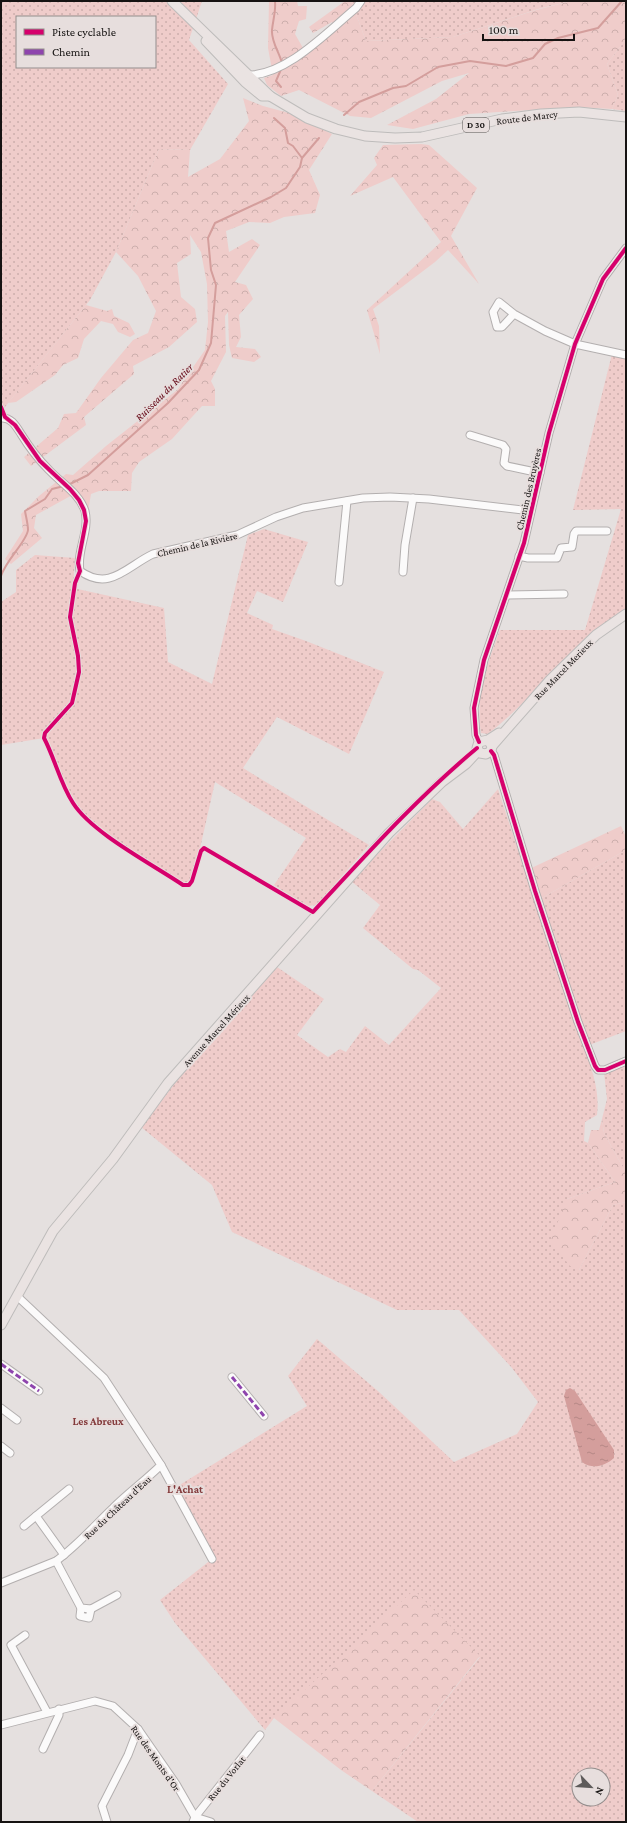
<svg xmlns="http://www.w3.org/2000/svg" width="627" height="1823" font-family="'Crimson Pro',serif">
<defs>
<pattern id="grass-dots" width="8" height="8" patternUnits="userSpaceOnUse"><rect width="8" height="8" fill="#efccca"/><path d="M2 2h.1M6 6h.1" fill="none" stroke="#ccaeac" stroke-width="1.8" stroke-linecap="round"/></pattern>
<pattern id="forest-crowns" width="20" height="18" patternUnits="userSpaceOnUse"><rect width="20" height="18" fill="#efccca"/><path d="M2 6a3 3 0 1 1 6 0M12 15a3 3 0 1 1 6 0" fill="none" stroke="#ccaeac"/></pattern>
<pattern id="water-ripples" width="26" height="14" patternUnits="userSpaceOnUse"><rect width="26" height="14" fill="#d49e9c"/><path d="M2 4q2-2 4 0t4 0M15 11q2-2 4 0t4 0" fill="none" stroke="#b58785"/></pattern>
</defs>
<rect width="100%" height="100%" fill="#e5e0df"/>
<g fill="url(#grass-dots)" fill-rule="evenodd">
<path d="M1,1H202L189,40L228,84L190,150L159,149L116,252L90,300L1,412ZM17,17H155V67H17Z"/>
<path d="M351,1H571L538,9L453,37L366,41Z"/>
<path d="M626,39V111L612,109L618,95L607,64Z"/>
<path d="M612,354L626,357V610C572,642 537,696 488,734L481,733C475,695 487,665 500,630H585L621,509L573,510Z"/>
<path d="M264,529L308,542L283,602L257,591L247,613L273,625L272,629L306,641L384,672L349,754L277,717L243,768L369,845L317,905L307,906L274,885L306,838L215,782L194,875L192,881L183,885C152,865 92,832 73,803C60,784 53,759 44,738L1,745V602L16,592V570L35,555L75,558L73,588L164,608L168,662L212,684L248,535Z"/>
<path d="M498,789L535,902L626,850V1031L584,1047C592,1069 600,1091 597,1115L585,1122L584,1141L588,1143L615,1182L567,1199L579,1270L613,1205L626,1202V1822H418L372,1791L480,1657L274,1718L265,1730L175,1623L160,1600L212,1559L178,1486L307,1406L288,1376L317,1339L379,1392L454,1462L517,1434L538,1402L512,1368L459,1310H397L232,1232L212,1185L141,1127L179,1078L277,967L324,999L297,1035L328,1057L340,1049L346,1052L365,1026L389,1045L441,988L418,970L413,969L363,928L380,905L351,881L432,799L440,802L463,829ZM579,1775H603V1799H579Z"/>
<path d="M626,1064V1173L604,1133L602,1119L607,1099L604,1073Z"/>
</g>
<g fill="url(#forest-crowns)">
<path d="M269,1H297L298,6H307L306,19L299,21L295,34L307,55L334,30L332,22L313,33L309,27L345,1H351L366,41L453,37L536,10L571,1H626V39L607,64L618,95L612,109L576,107L469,114L413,129L387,125L436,99L469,73L442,81L371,118L350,116L299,90L281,96L267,85L264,78L273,75L268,48Z"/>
<path d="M243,98L263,106L289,113L332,134L309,170L320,195L315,213L284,217L270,223L249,222L226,231L229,252L252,239L260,245L235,282L246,285L253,299L239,315L241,337L236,347L255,349L261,357L254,362L232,358L229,345L228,312L225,316L226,352L211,381L215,389V406H202L172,439L139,462L132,473L131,491H99L91,494L88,512L76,493L36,515L34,528L42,538L11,564L5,559L23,531L21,514L39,496L66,474L73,475L106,446L177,390L205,350L208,322L207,284L201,252L190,235L191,254L177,263L181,297L195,309L197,322L169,347L133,366L134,374L84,417L86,425L31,466L24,457L58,428L64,414L76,413L101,378L133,340L148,333L156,311L138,276L116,252L159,149L190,150L188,177L220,159L249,121Z"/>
<path d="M421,144L429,145L477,188L451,236L479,284L448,250L435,262L373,309L379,326L380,354L367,310L441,242L393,177L350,196L377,165L374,158L383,145Z"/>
<path d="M86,305L107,311L112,309L114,316L129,323L135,334L130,337L118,332L113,324L101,321L84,339L78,358L63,365L55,375L16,402L8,403Z"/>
<path d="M621,826L626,837V850L535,902L525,871Z"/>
<path d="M602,1119L604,1133L626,1173V1202L613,1205L579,1270L570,1266L550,1241L567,1199L615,1182L588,1143L591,1130H599Z"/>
<path d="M414,1590L480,1656L372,1791L341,1770L274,1718Z"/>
</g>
<path fill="url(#water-ripples)" d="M570,1388L575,1391L614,1450V1458C605,1466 592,1470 582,1462L564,1396L566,1390Z"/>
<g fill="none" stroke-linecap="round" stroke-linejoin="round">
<g stroke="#d49e9c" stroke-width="2">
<path d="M275,1C276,11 273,20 272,30C271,41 279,52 282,63"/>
<path d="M281,87L276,81L282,67"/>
<path d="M344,115L359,102L393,88L406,86L438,67L470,61L506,66L533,58L545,44L558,38L598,28L622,1"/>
<path d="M274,118L285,128L288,143L293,146L302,158"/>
<path d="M68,485L88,475L168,403L199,370L211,343L216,285L211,270L208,238L215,223L271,197L286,188L300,167L302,158L319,138"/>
<path d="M1,576C6,560 27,541 28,530C28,524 26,517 25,511L45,499L52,489L64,486"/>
</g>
<g stroke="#b3afaf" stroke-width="9">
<g id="minor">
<path d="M247,75C286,76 327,32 356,8L361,1"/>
<path d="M514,314L502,327H497L493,312L499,302L514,314L545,331L575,344L626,355"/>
<path d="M1,418C11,417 16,426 21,434C29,447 38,459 49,470C61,483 79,493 85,511C90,531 76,551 80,571C110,592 127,566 153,554L237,535L276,517L303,508L363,498L390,497L429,499L531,511"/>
<path d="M470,435L503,445L506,449L504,463L507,466L540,473"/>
<path d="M519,556L528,558H557L561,548L572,547L574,534L576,531H607"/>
<path d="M403,572L405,545L413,498"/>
<path d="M339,582L347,501"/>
<path d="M507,595L564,594"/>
<path d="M479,742L476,735L474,708L484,660L524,543L549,433L575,344L603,279L626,248"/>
<path d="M491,751L494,755L535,891L578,1022L595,1066L598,1070H605L626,1061"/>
<path d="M1,1364L39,1391"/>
<path d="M232,1377L264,1416"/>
<path d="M1,1408L17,1420"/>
<path d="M1,1446L10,1453"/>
<path d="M161,1465L212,1559"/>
<path d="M24,1526L36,1516"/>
<path d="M64,1555L36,1516L69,1489"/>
<path d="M56,1561L81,1608L91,1609L117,1595"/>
<path d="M1,1583L56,1561C78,1545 94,1526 113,1508C128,1493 146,1480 161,1465L104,1378L17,1296"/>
<path d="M81,1608L80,1616L89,1618L91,1609"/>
<path d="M25,1635L11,1645L47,1712"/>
<path d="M1,1725L95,1701L113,1706L138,1729L176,1784L195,1817L211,1822"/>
<path d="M43,1749L59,1715V1709"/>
<path d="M107,1822L102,1806L128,1755L138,1729"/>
<path d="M193,1822L195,1817L260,1735"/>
</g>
</g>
<g stroke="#bebcbb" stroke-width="11">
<g id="major">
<path d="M172,1L270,96L307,118L336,129L365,136L395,138L422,137L502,119L541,114L579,112L626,117"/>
<path d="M206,41L245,82L262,96H270"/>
<path d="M488,740L492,746L491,751L486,754L480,753L477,748L479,742L488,740L499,733"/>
<path d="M492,746L550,680L596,635L626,614"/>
<path d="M1,1325L53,1231L113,1159L168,1083L389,833L442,782L466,764L478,751"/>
</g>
</g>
<use href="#minor" stroke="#fbfafa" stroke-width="7"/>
<use href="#major" stroke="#eae3e2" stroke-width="9"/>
<g stroke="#8e44ad" stroke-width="3" stroke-dasharray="6 3" stroke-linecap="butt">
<path d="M1,1364L39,1391"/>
<path d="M232,1377L264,1416"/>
</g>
<g stroke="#e7dedd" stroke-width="6">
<g id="cycleway">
<path d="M1,407L5,417L15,425L40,461L70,489L79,500L84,510L86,521L78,563L80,571L75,583L70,617L78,656L79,672L72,703L45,733L44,738C55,759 60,783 73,803C92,833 152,864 183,885H189L192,881L201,851L204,848L313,912C366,855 417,798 477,748"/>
<path d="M479,742L476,735L474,708L484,660L524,543L549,433L575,344L603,279L626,248"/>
<path d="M491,751L494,755L535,891L578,1022L595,1066L598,1070H605L626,1061"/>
</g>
</g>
<use href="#cycleway" stroke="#d6006c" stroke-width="4"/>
</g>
<g text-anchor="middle" stroke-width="4" stroke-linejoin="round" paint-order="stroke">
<rect fill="#e7dedd" stroke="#55504f" stroke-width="1" x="463" y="118" width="26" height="14" rx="3"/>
<g font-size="9" font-weight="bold" fill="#161312">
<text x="476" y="128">D 30</text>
</g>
<g font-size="10" fill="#161312" stroke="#e7dedd">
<text transform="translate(527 117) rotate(-7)" y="4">Route de Marcy</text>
<text transform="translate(528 489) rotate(-77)" y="4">Chemin des Bruyères</text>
<text transform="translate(197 544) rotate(-13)" y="4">Chemin de la Rivière</text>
<text transform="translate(563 669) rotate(-46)" y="4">Rue Marcel Merieux</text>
<text transform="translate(216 1030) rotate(-48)" y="4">Avenue Marcel Mérieux</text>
<text transform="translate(117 1507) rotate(-43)" y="4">Rue du Château d'Eau</text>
<text transform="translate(156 1758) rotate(55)" y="4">Rue des Monts d'Or</text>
<text transform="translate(226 1778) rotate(-51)" y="4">Rue du Vorlat</text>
</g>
<g font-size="11" font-style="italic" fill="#630514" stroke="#e7dedd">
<text transform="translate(164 392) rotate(-45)" y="4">Ruisseau du Ratier</text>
</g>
<g font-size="11" font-weight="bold" fill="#833a3b" stroke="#e7dedd">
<text x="98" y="1425">Les Abreux</text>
<text x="185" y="1493">L'Achat</text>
</g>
</g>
<rect width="627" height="1823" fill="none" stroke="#161312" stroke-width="4"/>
<rect x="16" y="16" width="140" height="52" fill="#e7dedd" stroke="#938d8c"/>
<rect x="24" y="29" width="20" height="6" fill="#d6006c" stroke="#938d8c"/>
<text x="52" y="36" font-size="12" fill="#161312">Piste cyclable</text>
<rect x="24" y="49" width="20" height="6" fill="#8e44ad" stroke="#938d8c"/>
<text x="52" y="56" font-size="12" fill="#161312">Chemin</text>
<g transform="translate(591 1787) rotate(115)"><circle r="19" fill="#e7dedd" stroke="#938d8c"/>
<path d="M0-3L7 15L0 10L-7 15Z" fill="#5e5b5a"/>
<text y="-6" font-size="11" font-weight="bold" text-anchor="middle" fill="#161312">N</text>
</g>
<path d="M483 34v6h91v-6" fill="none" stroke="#161312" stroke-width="2"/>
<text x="489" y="34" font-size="12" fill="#161312" stroke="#e7dedd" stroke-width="3" paint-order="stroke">100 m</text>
</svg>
